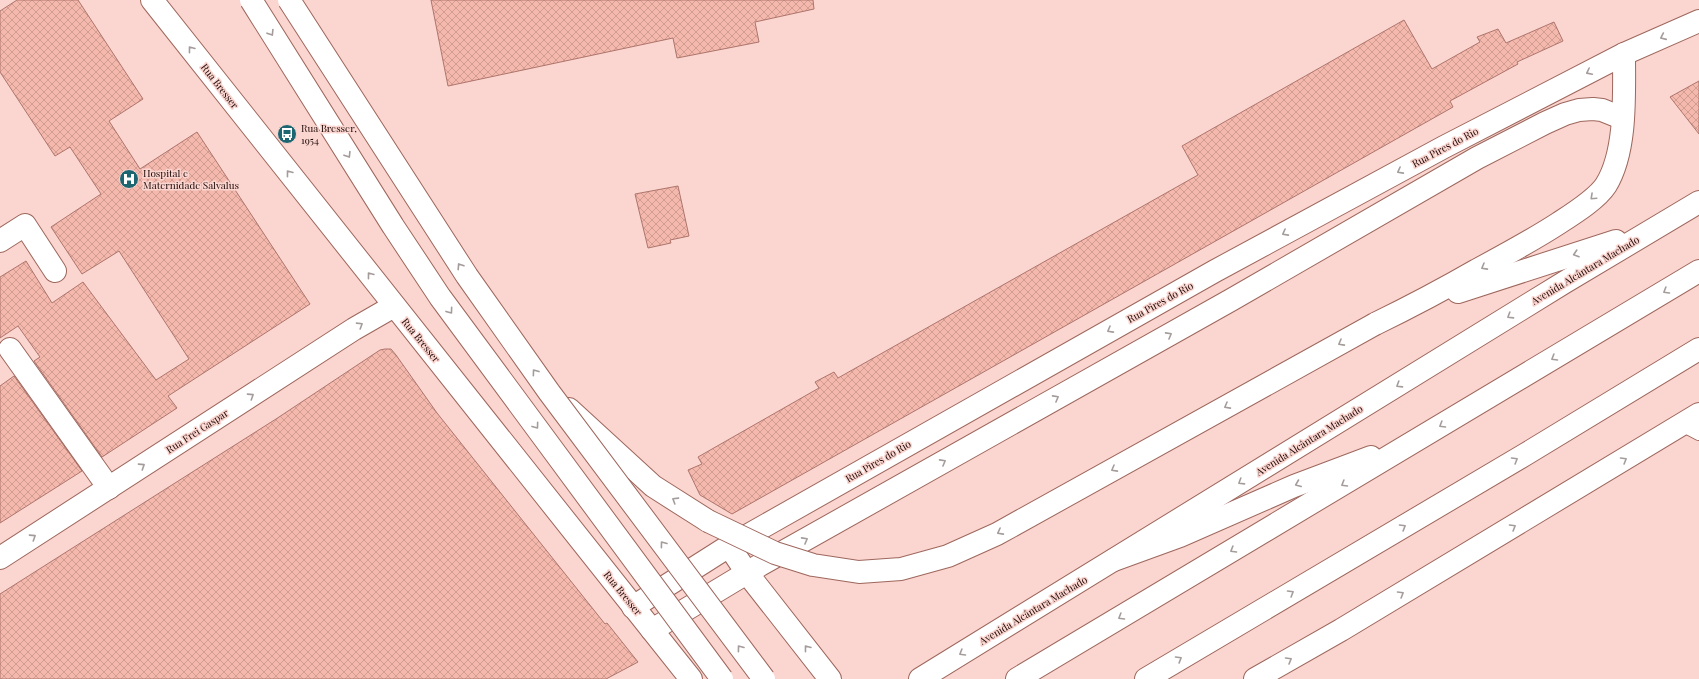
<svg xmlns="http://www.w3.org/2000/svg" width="1699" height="679" font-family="'Playfair Display',serif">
<defs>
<pattern id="building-cross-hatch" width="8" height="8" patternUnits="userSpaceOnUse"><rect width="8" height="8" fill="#f5b8ad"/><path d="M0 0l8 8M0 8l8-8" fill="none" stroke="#d19d93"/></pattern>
</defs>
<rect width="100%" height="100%" fill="#fbd5cf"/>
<g fill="url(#building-cross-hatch)" stroke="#ad756c">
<path d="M17,0H78L143,99L109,121L140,169L197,132L310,304L168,396L177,408L102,457L34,361L40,357L18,326L0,338V277L26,261L52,303L83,282L156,380L189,359L119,251L82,274L51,227L101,194L70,147L55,156L0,72V11Z"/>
<path d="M431,0H813L814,9L755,22L759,42L677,58L673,38L448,86Z"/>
<path d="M1404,20L1432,69L1480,42L1477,37L1498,29L1506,43L1554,22L1563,41L1517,62L1518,64L1450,101L1453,107L732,514L700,495L688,470L702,464L698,457L819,388L815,382L834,372L838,378L1198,175L1182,146Z"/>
<path d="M1699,81V134L1670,97Z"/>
<path d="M678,186L689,236L670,240L671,243L648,248L635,194Z"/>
<path d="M385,349H391L396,355L437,413L605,624L607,623L638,662L606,679H0V594L276,419L380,350Z"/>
<path d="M14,376L82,471L0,523V386Z"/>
</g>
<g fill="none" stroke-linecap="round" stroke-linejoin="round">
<g stroke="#9d675d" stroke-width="16">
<path id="service" d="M1682,424L1699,433"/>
</g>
<g stroke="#9d675d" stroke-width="24">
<g id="minor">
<path d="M0,241L25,225L55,271"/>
<path d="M10,349L109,488"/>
<path d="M0,558L354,329L394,306"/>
<path d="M652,630L691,679"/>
</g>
</g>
<g stroke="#9d675d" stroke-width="24">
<g id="tertiary">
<path d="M152,0L652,630L760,565L1231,300L1477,158L1545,123L1565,114L1579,110L1593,109L1602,110L1622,118"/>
<path d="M729,546L747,573L830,679"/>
<path d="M633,607L729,546L1215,271L1444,147L1624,54L1699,21"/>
</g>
</g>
<g stroke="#9d675d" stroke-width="24">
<g id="primary">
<path d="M1458,292L1616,241"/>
<path d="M1375,324C1410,307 1444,289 1477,270C1505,255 1533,240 1559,223C1573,214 1597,199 1606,185C1627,151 1624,93 1624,54"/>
<path d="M569,409L653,486L708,521"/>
<path d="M920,679L1565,282L1699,202"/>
<path d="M1255,679L1341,630L1699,414"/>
</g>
</g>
<g stroke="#9d675d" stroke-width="24">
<g id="trunk">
<path d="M1114,560L1180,536L1294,486L1371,457"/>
<path d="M1017,679L1699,271"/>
<path d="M1146,679L1526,454L1699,349"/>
</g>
</g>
<use href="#service" stroke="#fff" stroke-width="14"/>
<use href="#minor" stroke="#fff" stroke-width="22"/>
<use href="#tertiary" stroke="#fff" stroke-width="22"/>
<use href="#primary" stroke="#fff" stroke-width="22"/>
<use href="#trunk" stroke="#fff" stroke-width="22"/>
<g stroke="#9d675d" stroke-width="24" stroke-linecap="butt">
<g id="primary-bridge">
<path d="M251,0L393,226L440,297L722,679"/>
<path d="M289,0L467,276L549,392L764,679"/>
<path d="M708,521L775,553L813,565L859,572L901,569L948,556L997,534L1375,324"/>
</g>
</g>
<use href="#primary-bridge" stroke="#fff" stroke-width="22"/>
</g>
<defs><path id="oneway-chevron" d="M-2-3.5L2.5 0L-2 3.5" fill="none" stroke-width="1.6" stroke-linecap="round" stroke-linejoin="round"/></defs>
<g stroke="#a49c9b">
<use href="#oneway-chevron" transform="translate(271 33) rotate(58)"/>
<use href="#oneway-chevron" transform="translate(1663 37) rotate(156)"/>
<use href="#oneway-chevron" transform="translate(191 49) rotate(-128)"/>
<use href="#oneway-chevron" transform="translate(1589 72) rotate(153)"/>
<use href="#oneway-chevron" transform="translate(348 155) rotate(58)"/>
<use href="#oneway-chevron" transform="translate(1400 171) rotate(152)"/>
<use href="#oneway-chevron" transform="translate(289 173) rotate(-128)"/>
<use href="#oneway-chevron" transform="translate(1593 197) rotate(137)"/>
<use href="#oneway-chevron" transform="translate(1285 233) rotate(152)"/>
<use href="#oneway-chevron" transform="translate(1576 254) rotate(162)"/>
<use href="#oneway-chevron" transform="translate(460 266) rotate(-123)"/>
<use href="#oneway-chevron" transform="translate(1484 267) rotate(151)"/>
<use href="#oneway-chevron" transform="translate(370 275) rotate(-128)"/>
<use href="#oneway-chevron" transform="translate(1666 291) rotate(149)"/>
<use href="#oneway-chevron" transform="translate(450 311) rotate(54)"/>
<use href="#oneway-chevron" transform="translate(1510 316) rotate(148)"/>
<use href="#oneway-chevron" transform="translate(360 325) rotate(-32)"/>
<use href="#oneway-chevron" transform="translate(1110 330) rotate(151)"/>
<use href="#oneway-chevron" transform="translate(1169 335) rotate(-29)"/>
<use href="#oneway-chevron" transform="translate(1341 343) rotate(151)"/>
<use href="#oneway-chevron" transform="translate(1554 358) rotate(149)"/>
<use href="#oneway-chevron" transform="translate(535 372) rotate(-126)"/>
<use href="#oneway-chevron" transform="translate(1399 385) rotate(148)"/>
<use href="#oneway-chevron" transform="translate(251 396) rotate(-33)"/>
<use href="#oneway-chevron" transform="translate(1056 398) rotate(-29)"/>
<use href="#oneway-chevron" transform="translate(1227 406) rotate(151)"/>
<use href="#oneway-chevron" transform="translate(1442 425) rotate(149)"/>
<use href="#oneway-chevron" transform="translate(536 426) rotate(54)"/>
<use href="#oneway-chevron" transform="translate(1515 460) rotate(-31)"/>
<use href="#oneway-chevron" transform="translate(1624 460) rotate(-31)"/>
<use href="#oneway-chevron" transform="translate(943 462) rotate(-29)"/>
<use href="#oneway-chevron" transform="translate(142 466) rotate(-33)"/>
<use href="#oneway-chevron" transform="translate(1114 469) rotate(151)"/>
<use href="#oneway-chevron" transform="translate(1241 482) rotate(148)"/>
<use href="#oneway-chevron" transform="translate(1298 484) rotate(158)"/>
<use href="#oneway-chevron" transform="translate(1344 484) rotate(149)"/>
<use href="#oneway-chevron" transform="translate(675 500) rotate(-148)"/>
<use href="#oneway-chevron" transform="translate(1403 527) rotate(-31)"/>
<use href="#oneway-chevron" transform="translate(1513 527) rotate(-31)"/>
<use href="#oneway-chevron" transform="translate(1000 532) rotate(152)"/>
<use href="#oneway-chevron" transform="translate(33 537) rotate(-33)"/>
<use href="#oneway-chevron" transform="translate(805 540) rotate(-29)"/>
<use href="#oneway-chevron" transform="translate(663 544) rotate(-127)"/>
<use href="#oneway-chevron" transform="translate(1233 550) rotate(149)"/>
<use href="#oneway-chevron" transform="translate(1291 593) rotate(-31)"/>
<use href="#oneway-chevron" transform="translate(1401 594) rotate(-31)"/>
<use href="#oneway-chevron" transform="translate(1121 617) rotate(149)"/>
<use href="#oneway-chevron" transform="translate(740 648) rotate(-127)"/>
<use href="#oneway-chevron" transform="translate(807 648) rotate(-128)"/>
<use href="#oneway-chevron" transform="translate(962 653) rotate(149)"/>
<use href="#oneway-chevron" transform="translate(1179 659) rotate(-31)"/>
<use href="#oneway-chevron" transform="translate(1289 660) rotate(-30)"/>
</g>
<defs>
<g id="bus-disc" transform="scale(1)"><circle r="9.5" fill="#1c6672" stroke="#fbd5cf"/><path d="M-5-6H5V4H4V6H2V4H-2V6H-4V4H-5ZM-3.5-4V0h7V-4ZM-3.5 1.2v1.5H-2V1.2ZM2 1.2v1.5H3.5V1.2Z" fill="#fff"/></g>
<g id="hospital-disc" transform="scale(1)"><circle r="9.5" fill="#1c6672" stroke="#fbd5cf"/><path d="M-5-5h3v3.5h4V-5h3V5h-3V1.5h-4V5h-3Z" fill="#fff"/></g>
</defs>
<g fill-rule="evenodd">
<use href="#bus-disc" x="287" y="134"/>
<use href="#hospital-disc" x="129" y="179"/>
</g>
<g text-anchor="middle" stroke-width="3" stroke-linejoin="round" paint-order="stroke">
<g font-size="10" fill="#1b0705" stroke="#fbd5cf">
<text transform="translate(220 86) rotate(52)" y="4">Rua Bresser</text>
<text transform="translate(1445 147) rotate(-28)" y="4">Rua Pires do Rio</text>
<text transform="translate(1585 270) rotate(-31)" y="4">Avenida Alcântara Machado</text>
<text transform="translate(1160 302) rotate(-29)" y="4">Rua Pires do Rio</text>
<text transform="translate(421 340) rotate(51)" y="4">Rua Bresser</text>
<text transform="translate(197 431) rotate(-33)" y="4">Rua Frei Gaspar</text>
<text transform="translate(1309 440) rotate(-32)" y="4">Avenida Alcântara Machado</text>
<text transform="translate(878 461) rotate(-30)" y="4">Rua Pires do Rio</text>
<text transform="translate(623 593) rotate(51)" y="4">Rua Bresser</text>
<text transform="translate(1033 610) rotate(-31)" y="4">Avenida Alcântara Machado</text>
</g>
<g font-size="10" fill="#1b0705" stroke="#fbd5cf" text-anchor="start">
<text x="301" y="132">Rua Bresser,<tspan x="301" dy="12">1954</tspan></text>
<text x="143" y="177">Hospital e<tspan x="143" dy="12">Maternidade Salvalus</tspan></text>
</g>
</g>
</svg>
